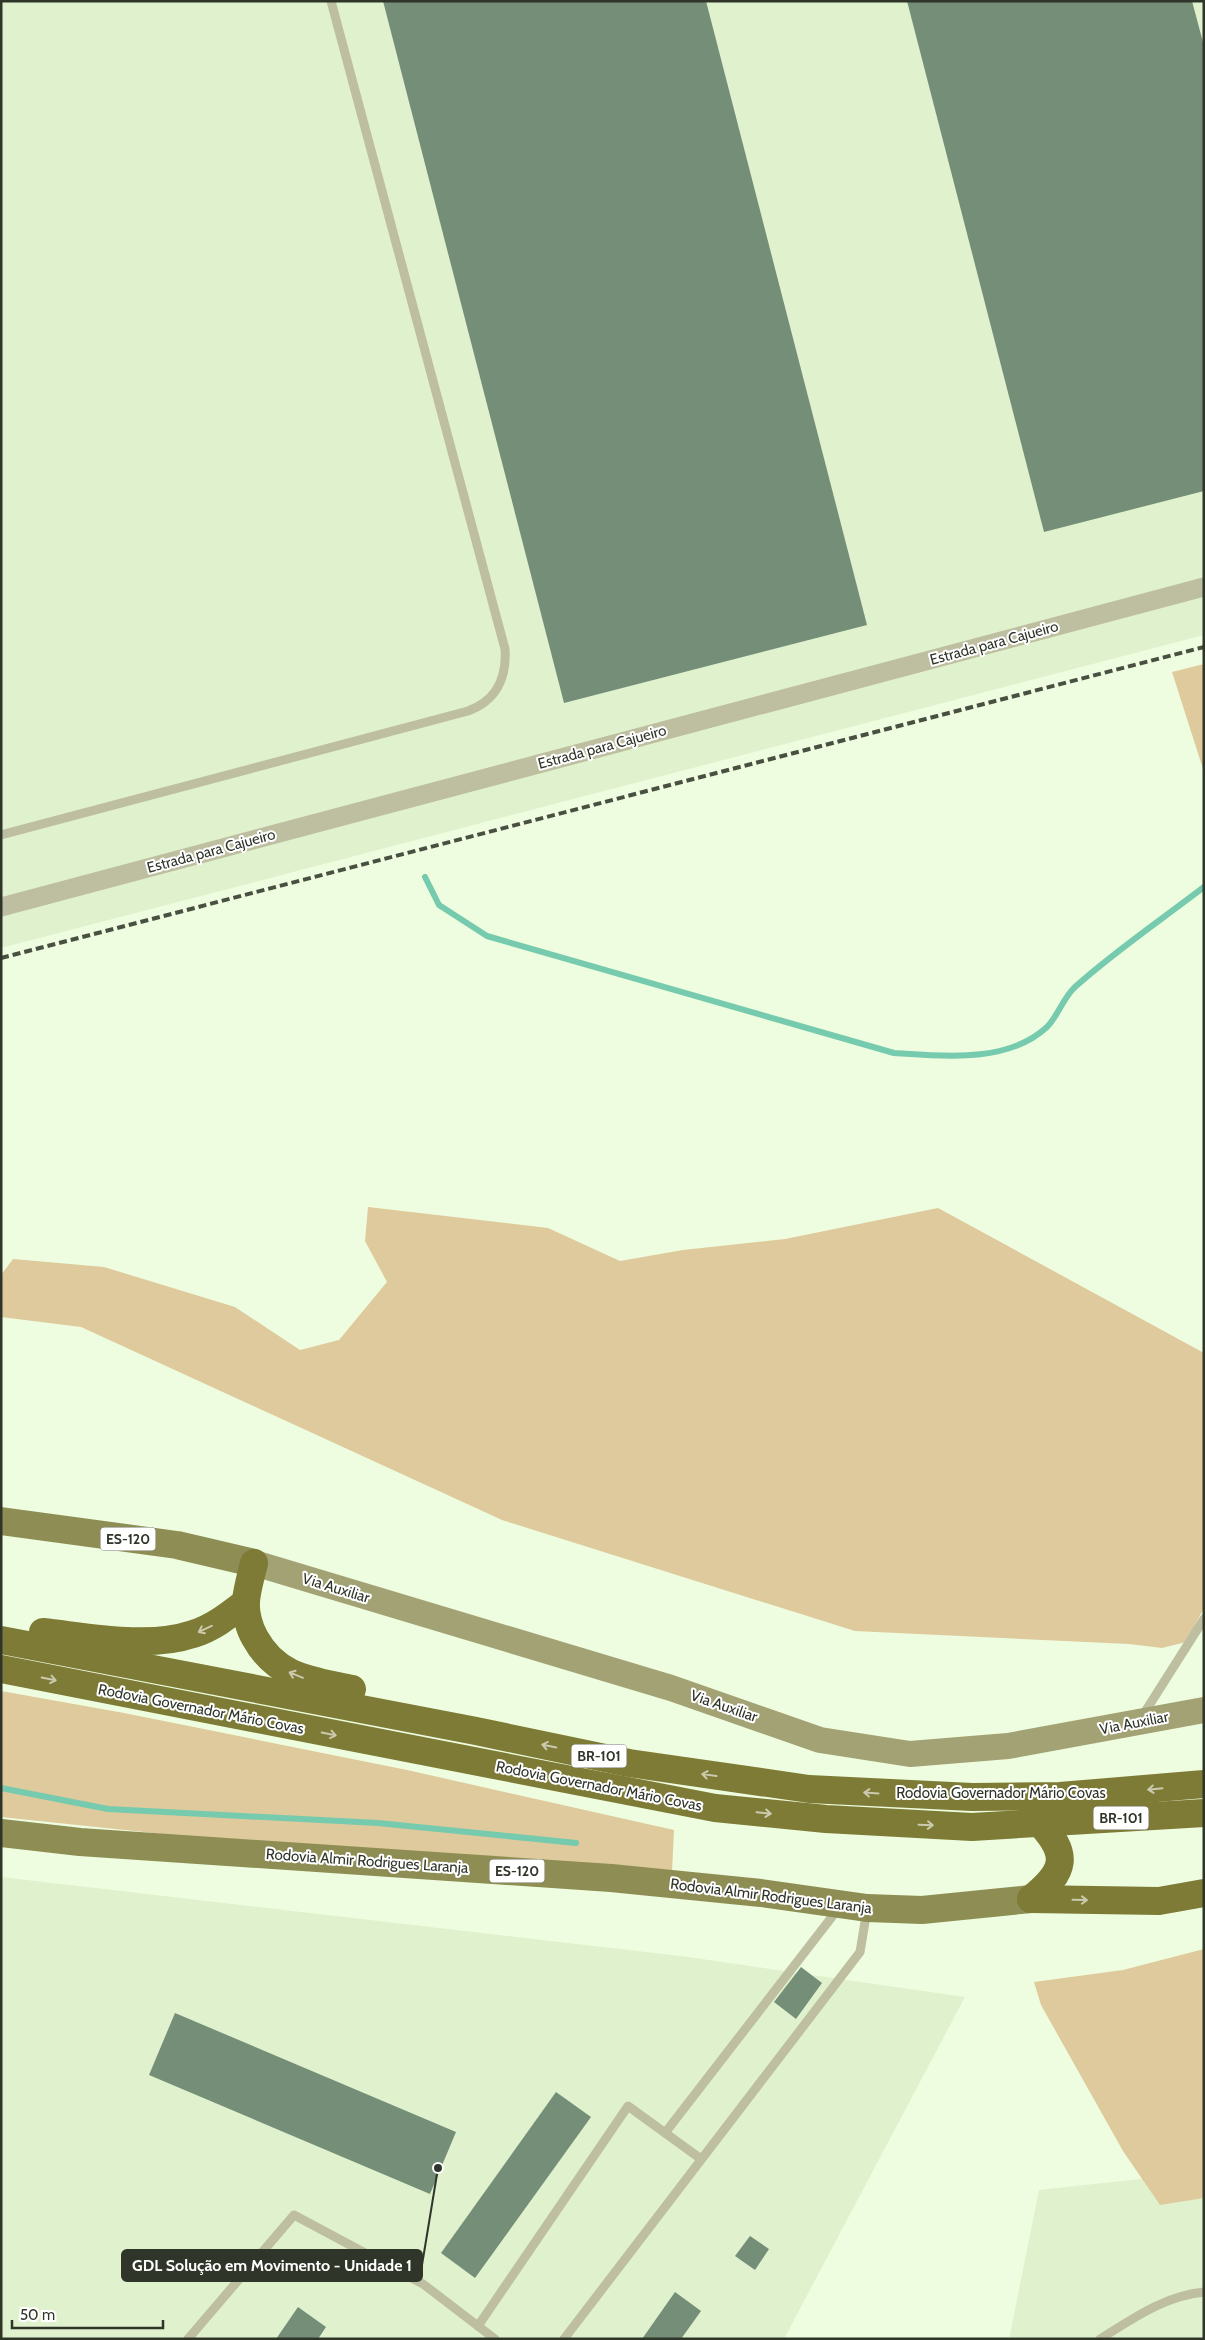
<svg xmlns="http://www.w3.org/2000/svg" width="1205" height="2340" font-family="Cabin,sans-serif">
<rect width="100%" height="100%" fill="#eefddf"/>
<g fill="#e0f2cd">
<path d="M1,1H1204V635L1,948Z"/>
<path d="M1,1877L681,1956L965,1997L784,2339H1Z"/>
<path d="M1204,2172V2339H1009L1039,2190Z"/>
</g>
<g fill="#deca9c">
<path d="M1204,664V772L1172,672Z"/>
<path d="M368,1207L548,1228L620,1261L683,1250L785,1239L938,1208L1204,1353V1608L1186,1642L1162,1648L1129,1644L855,1631L502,1520L81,1327L1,1317V1275L13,1259L104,1267L235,1307L300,1350L339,1340L387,1282L365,1241Z"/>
<path d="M1,1691L124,1713L407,1770L674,1830L672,1872L585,1878L1,1817Z"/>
<path d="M1204,1949V2198L1160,2205L1123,2151L1041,2005L1034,1982L1123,1970Z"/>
</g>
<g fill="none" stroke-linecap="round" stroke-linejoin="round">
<g stroke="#76caad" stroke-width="6">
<path d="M425,877L439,905L487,936L894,1053C942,1056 1007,1064 1047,1027C1058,1016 1063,998 1075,987C1115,951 1161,920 1204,887"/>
<path d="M1,1788L108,1809L378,1823L576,1843"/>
</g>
</g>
<g fill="#758e78">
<path d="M383,1H706L867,625L564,703Z"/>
<path d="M907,1H1192L1204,46V491L1044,532Z"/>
<path d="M801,1967L822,1983L796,2019L774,2002Z"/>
<path d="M175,2013L456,2132L430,2194L149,2075Z"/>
<path d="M556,2092L591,2117L475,2278L441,2253Z"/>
<path d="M750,2236L769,2249L755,2270L735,2256Z"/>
<path d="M675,2292L701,2311L681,2339H642Z"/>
<path d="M298,2307L326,2327L318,2339H276Z"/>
</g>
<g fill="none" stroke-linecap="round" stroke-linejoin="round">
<g stroke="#bebea0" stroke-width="9">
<path d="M1,835L468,711C496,701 507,678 505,649L331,1"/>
<path d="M1143,1715L1204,1619"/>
<path d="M665,2133L838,1909"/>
<path d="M478,2326L628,2106L701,2159"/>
<path d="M188,2339L294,2215L423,2284L495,2339"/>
<path d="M564,2339L860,1952L867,1910"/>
<path d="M1100,2339C1134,2318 1164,2296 1204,2292"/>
</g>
<path stroke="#bebea0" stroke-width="19" d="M1,907L1204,587"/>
<path stroke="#a2a274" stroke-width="26" d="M254,1563L671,1688L820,1740L910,1754L1008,1746L1204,1710"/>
<g stroke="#8e8d54" stroke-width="28">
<path d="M1,1521L177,1545L254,1563"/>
<path d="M1,1833L80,1842L611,1878L761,1893L867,1908L922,1910L1031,1899"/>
</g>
<g stroke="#7d7b35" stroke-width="28">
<path d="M254,1563C251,1576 247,1589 246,1601C245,1612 249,1628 255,1638C277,1678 311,1680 352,1689"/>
<path d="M43,1632C89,1637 149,1649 193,1634C213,1628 229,1615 246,1602"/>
<path d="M1,1640L476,1731L629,1763L809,1789L972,1797L1060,1796L1204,1784"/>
<path d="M1,1669L715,1808L826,1819L972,1827L1204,1813"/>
<path d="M1031,1899L1159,1901L1204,1893"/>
<path d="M1031,1899C1066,1871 1070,1855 1038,1821"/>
</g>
<path stroke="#495042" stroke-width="4" stroke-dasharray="8 4" stroke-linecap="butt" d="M1,958L1204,647"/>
</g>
<defs><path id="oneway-shaft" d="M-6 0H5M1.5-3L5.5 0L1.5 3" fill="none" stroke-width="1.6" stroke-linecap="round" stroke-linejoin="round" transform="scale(1.25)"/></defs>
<g stroke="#cbcaae">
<use href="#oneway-shaft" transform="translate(205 1629) rotate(155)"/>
<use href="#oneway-shaft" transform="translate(296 1675) rotate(-158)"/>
<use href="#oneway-shaft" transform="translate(49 1679) rotate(11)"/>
<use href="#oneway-shaft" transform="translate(329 1734) rotate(11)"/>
<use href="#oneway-shaft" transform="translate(549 1746) rotate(-168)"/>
<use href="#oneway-shaft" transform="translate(709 1775) rotate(-172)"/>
<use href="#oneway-shaft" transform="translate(1155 1789) rotate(174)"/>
<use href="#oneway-shaft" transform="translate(871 1793) rotate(-176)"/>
<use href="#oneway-shaft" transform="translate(764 1813) rotate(6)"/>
<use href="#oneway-shaft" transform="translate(926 1825) rotate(2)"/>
<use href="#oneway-shaft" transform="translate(1080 1900) rotate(1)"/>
</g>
<g text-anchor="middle" stroke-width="4" stroke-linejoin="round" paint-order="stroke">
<g fill="#fff" stroke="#6d7269" stroke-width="1">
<rect x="100.5" y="1527.5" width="55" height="23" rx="4"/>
<rect x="571.5" y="1744.5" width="55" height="23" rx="4"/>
<rect x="1093.5" y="1806.5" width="55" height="23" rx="4"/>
<rect x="489.5" y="1859.5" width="55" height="23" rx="4"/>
</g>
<g font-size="14" font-weight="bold" fill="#2f3529">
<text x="128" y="1544">ES-120</text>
<text x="599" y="1761">BR-101</text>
<text x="1121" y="1823">BR-101</text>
<text x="517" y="1876">ES-120</text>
</g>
<g font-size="15" fill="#2f3529" stroke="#fff">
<text transform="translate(994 643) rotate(-15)" y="5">Estrada para Cajueiro</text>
<text transform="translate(602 747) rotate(-15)" y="5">Estrada para Cajueiro</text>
<text transform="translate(211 851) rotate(-15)" y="5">Estrada para Cajueiro</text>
<text transform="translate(336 1588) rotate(17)" y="5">Via Auxiliar</text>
<text transform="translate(724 1706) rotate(19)" y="5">Via Auxiliar</text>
<text transform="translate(201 1709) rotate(11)" y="5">Rodovia Governador Mário Covas</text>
<text transform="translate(1134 1723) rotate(-11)" y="5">Via Auxiliar</text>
<text transform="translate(599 1786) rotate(11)" y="5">Rodovia Governador Mário Covas</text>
<text x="1001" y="1798">Rodovia Governador Mário Covas</text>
<text transform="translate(367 1861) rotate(4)" y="5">Rodovia Almir Rodrigues Laranja</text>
<text transform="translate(771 1896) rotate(7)" y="5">Rodovia Almir Rodrigues Laranja</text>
</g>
</g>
<path fill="none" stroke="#2f3529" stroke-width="2" d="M438 2168L422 2265"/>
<circle fill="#2f3529" stroke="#fff" stroke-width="2" cx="438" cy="2168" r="5"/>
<rect fill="#2f3529" stroke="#2f3529" stroke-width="2" x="122" y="2250" width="300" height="31" rx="5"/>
<g font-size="16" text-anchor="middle" font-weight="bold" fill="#fff">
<text x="272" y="2271">GDL Solução em Movimento - Unidade 1</text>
</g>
<rect width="1205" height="2340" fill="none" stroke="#2f3529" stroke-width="5"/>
<path d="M12 2320v8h151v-8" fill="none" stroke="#2f3529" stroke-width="2.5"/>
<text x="20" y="2320" font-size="15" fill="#2f3529" stroke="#ffffff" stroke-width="4" paint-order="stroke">50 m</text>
</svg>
